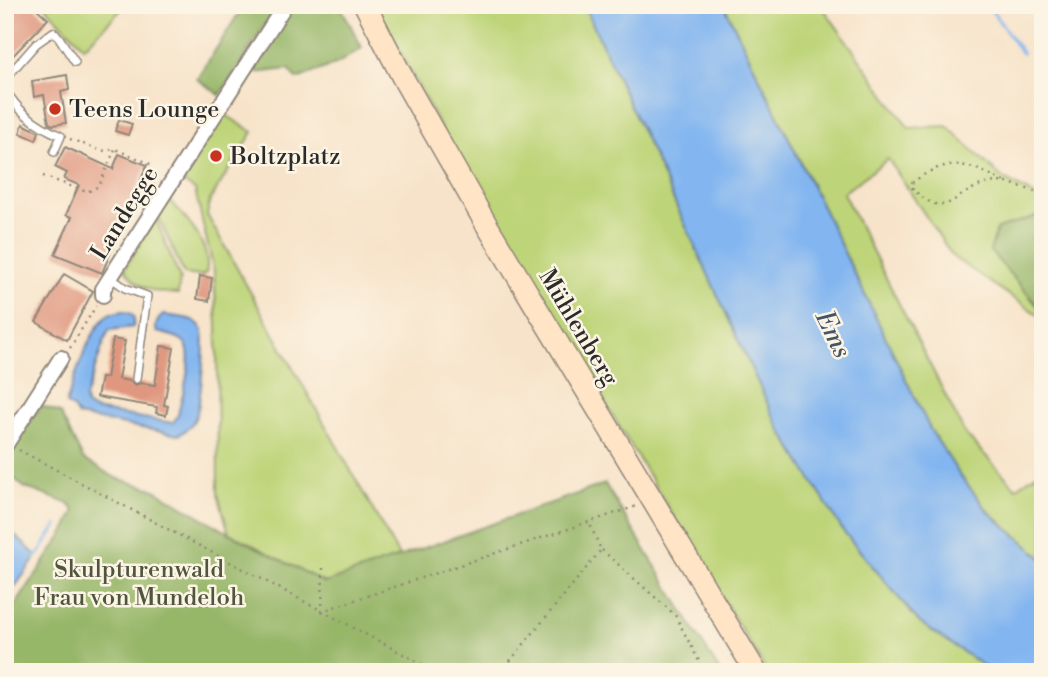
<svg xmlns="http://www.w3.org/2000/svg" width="1048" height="677" font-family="'Libre Bodoni',serif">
<rect width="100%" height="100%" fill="#fcf5e5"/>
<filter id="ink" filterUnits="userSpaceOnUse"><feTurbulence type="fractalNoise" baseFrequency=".0143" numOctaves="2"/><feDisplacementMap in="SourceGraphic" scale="14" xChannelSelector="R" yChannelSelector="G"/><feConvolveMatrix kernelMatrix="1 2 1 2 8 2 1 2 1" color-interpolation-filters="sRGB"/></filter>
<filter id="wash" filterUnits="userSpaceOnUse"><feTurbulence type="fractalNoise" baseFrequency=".00686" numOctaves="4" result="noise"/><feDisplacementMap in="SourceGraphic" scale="28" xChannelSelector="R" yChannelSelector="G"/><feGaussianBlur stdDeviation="1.57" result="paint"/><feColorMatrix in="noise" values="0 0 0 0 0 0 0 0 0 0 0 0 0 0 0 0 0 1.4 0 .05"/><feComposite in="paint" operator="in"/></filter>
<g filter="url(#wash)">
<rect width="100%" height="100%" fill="#f7e3c9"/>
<g fill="#bdd478" stroke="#748052" stroke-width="2">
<path d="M44,5H124L125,6L84,47Z"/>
<path d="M375,5H584L777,424L843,531L920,623L993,672H767L447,140Z"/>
<path d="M724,5H821L909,128L947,126L1002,178L1043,200V214L997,229L991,250L1043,312V318L953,257L888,159L843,193L965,434L1016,488L1043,469V559L988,511L959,474L930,429Z"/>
<path d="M221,112L253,132L210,200L207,215L400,558L325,583L229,533L218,494L217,325L214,271L195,190L178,179Z"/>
<path d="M167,198C185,217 213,246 206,273L200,276L184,274L157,214Z"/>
<path d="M155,217L180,279L178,294C156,293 137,289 125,269Z"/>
</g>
<g fill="#96b668" stroke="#60704a" stroke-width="2">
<path d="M244,5H278L220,95L197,79Z"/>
<path d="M292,5H340L362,48L338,63L297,79L289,69L246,74Z"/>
<path d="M1043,214V312L990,251L997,229Z"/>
<path d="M42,406L60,413L83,459L116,478L153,489L229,533L325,583L605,484L720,672H5V621L65,531L75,511L69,504L24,487L5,471C9,447 26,423 42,406Z"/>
</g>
<g fill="#83b6f0" stroke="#57708e" stroke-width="2">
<path d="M584,5H724L930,429L959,474L988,511L1043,559V672H993L920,623L843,531L777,424Z"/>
<path d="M122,311L132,314L134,318L133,327L109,330L106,336L85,398L86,405L94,410L173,423L178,415C181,399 197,352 183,341C177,336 165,334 157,332C154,325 157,320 163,315C175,317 196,316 202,329C207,339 200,405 196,416C193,425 186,431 178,435L78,416L73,408L66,404C73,382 91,324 111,313C112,313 121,312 122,311Z"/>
<path d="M5,526L37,556L5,601Z"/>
</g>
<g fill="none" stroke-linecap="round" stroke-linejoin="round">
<g stroke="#83b6f0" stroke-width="3.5">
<path d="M988,5L1022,53"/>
<path d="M37,556L57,525"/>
</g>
</g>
<g id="blocks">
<g fill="#e0977f">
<path d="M5,5H33L48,19L5,64Z"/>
<path d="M67,75L69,90L61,92L66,123L53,125L49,123L44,95L34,97L32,81Z"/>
<path d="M119,120L132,124L128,135L115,131Z"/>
<path d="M23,124L39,132L36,140L20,133Z"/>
<path d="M65,147L113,169L119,154L147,165L102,273L55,254L72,217L66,215L79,185L64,179L67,173L55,167Z"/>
<path d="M64,274L93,291L67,340L36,322Z"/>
<path d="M200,276L212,278L209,301L197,299Z"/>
<path d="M113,339L125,341L118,379L130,381L135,385L141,383L155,385L161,346L174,348L164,405L168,406L166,415L156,413L157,407L97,397L101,378H106Z"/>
</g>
</g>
</g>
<g filter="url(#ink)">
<use href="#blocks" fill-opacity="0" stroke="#91877a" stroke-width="2"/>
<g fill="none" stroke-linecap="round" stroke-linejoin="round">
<g stroke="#91877a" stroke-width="10">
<g id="lane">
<path d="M5,79L36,44L53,32L58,36L75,62"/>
<path d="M5,88C16,111 38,126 61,136L54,152"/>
<path d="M110,277L125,288L147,296L136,379"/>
</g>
</g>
<g stroke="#91877a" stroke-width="18">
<g id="street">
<path d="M103,295V289L285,5"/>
<path d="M5,446L61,358"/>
</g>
</g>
<g stroke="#91877a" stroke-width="24">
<path id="secondary" d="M365,5L404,80L485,222L756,672"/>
</g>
<g stroke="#91877a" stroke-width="2.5" stroke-dasharray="2 5" stroke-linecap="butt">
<path d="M70,139L102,151L115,149L149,163L154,187"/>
<path d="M43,176L87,192L99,186L115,149"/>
<path d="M1004,182C968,162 947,156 912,183L911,187C948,225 952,191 989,183C1007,179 1026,189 1043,195"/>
<path d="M70,348L96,306"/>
<path d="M19,450L437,672"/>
<path d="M602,550L675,615L699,661L702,672"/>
<path d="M323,568L322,611L637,506"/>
<path d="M501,672L601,550L589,522"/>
</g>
<use href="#lane" stroke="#fff" stroke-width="7"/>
<use href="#street" stroke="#fff" stroke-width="14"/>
<use href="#secondary" stroke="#ffe4c6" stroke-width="21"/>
</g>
</g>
<g fill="#c8321e" stroke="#fcf5e5" stroke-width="2.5">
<circle cx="55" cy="109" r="7"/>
<circle cx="216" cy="156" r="7"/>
</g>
<g text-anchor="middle" stroke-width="5" stroke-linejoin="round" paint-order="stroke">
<g font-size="24" fill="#2b2b2b" stroke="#fcf5e5" text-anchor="start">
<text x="69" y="117">Teens Lounge</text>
<text x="230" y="164">Boltzplatz</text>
</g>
<g font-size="24" fill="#2b2b2b" stroke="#fcf5e5">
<text transform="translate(124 213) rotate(-58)" y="8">Landegge</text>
<text transform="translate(579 327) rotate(59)" y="8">Mühlenberg</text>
</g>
<g font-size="24" fill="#50553e" stroke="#fcf5e5">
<text x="139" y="577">Skulpturenwald<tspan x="139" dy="28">Frau von Mundeloh</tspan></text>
</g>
<g font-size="26" font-style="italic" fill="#455566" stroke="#fcf5e5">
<text transform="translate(834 334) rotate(64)" y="9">Ems</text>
</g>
</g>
<rect width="1048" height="677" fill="none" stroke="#fcf5e5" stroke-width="28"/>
</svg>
